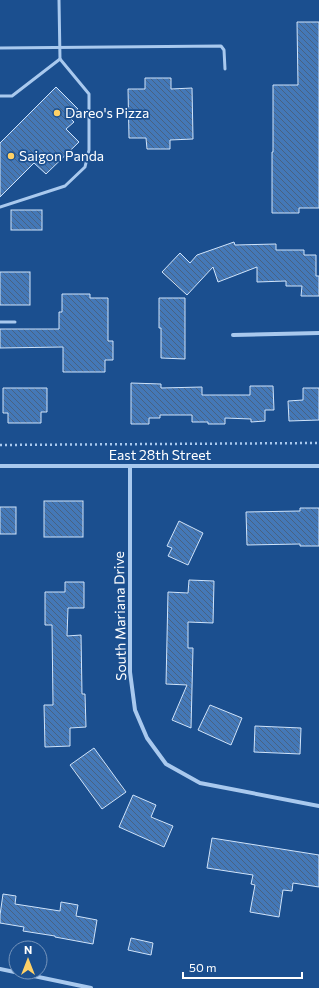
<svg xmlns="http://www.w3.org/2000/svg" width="319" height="988" font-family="Commissioner,sans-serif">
<defs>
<pattern id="building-back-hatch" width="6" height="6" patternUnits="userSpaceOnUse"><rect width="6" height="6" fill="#4478b7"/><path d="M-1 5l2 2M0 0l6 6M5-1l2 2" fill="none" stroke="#486282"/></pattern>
</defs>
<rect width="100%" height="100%" fill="#1b4f8f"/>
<g fill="url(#building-back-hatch)" stroke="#cfe3fa">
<path d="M297,22H319V208H299V213H272V152H273V85H298Z"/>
<path d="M145,78H171V89L192,88L193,139L170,140V149H147L146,138H129L128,89H145Z"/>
<path d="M56,87L78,109L70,118L74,122L66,129L79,142L46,174L34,163L0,197V143Z"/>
<rect x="11" y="210" width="31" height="20"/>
<path d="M234,242L235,245L276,244V250H304V255H316V276H319V296H301L302,286H286V281L257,282V267L218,282L213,267L187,295L162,272L180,253L190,263L197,255Z"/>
<rect x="0" y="272" width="30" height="33"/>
<path d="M62,294H90V298H108V341H113V360H105V372H63V347L0,348V329H59V312H62Z"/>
<path d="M159,298H185V359L161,358V328H159Z"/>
<path d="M131,383L161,384V388L202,387V395H250V386H273L274,410H265V421L251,422V419L225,418V424H208V422H192V415H160V418H149V424H131Z"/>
<path d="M3,388H47V412H41V423H8V413H3Z"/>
<path d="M303,388H319V420L289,421L288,401L303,400Z"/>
<rect x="44" y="501" width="39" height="36"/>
<rect x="0" y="507" width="16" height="27"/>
<path d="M300,508H319V546H300V544L247,545L246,512L300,511Z"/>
<path d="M179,521L203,533L188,565L168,556L172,548L167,546Z"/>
<path d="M189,580L214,581L213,623L188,622V648H193L191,728L172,720L187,685L166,684L168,592L188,593Z"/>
<path d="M65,582H84V608H68L67,636L81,635L82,694H85L86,727L70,728V746L45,747L44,705H53L52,625H45V592H65Z"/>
<path d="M210,705L242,718L231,745L198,730Z"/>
<path d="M255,726L301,728L300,754L254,752Z"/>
<path d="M94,748L126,792L102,809L70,765Z"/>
<path d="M133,795L156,805L151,817L173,826L164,847L119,827Z"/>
<path d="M212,838L319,855V887L293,883L292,891L283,890L279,917L250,912L255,885L251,884L253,875L207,868Z"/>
<path d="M3,894L16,896L15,904L60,911L61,902L78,905L76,916L97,920L93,944L55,937V936L23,931L24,927L0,923V915Z"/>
<path d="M131,938L153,943L151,955L128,950Z"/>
</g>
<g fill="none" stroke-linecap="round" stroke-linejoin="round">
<path stroke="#a9c9ee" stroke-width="2.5" stroke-dasharray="2 3" stroke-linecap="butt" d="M0,445L319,443"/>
<g stroke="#a9c9ee" stroke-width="3">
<path d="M0,48L221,46L224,50L225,69"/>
<path d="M0,96H12L60,59"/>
<path d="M0,207L65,186L85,167L89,150V94L60,59L59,0"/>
<path d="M0,322H15"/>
</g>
<g stroke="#a9c9ee" stroke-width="4">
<path d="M233,335L319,333"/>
<path d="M0,466H319"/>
<path d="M130,467V672L135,710L147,738L166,764L200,783L319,806"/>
<path d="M0,969L91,988"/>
</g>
</g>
<g fill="#ffd166" stroke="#1b4f8f" stroke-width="1.5">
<circle cx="57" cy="113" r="4"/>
<circle cx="11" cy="156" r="4"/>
</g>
<g text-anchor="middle" stroke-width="3.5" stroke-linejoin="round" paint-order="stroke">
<g font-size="14" fill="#fff" stroke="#1b4f8f" text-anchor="start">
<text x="65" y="118">Dareo's Pizza</text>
<text x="19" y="161">Saigon Panda</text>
</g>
<g font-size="14" fill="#fff" stroke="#1b4f8f">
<text x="160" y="460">East 28th Street</text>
<text transform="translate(120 616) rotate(-91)" y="5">South Mariana Drive</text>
</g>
</g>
<g transform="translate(28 960)"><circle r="19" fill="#1b4f8f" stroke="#7695bc"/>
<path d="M0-3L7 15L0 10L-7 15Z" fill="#ffd166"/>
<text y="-6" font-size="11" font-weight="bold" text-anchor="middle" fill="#ffffff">N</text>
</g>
<path d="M183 972v6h119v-6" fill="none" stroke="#ffffff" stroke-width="2"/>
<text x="189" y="972" font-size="12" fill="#ffffff" stroke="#1b4f8f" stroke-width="3" paint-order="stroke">50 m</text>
</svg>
